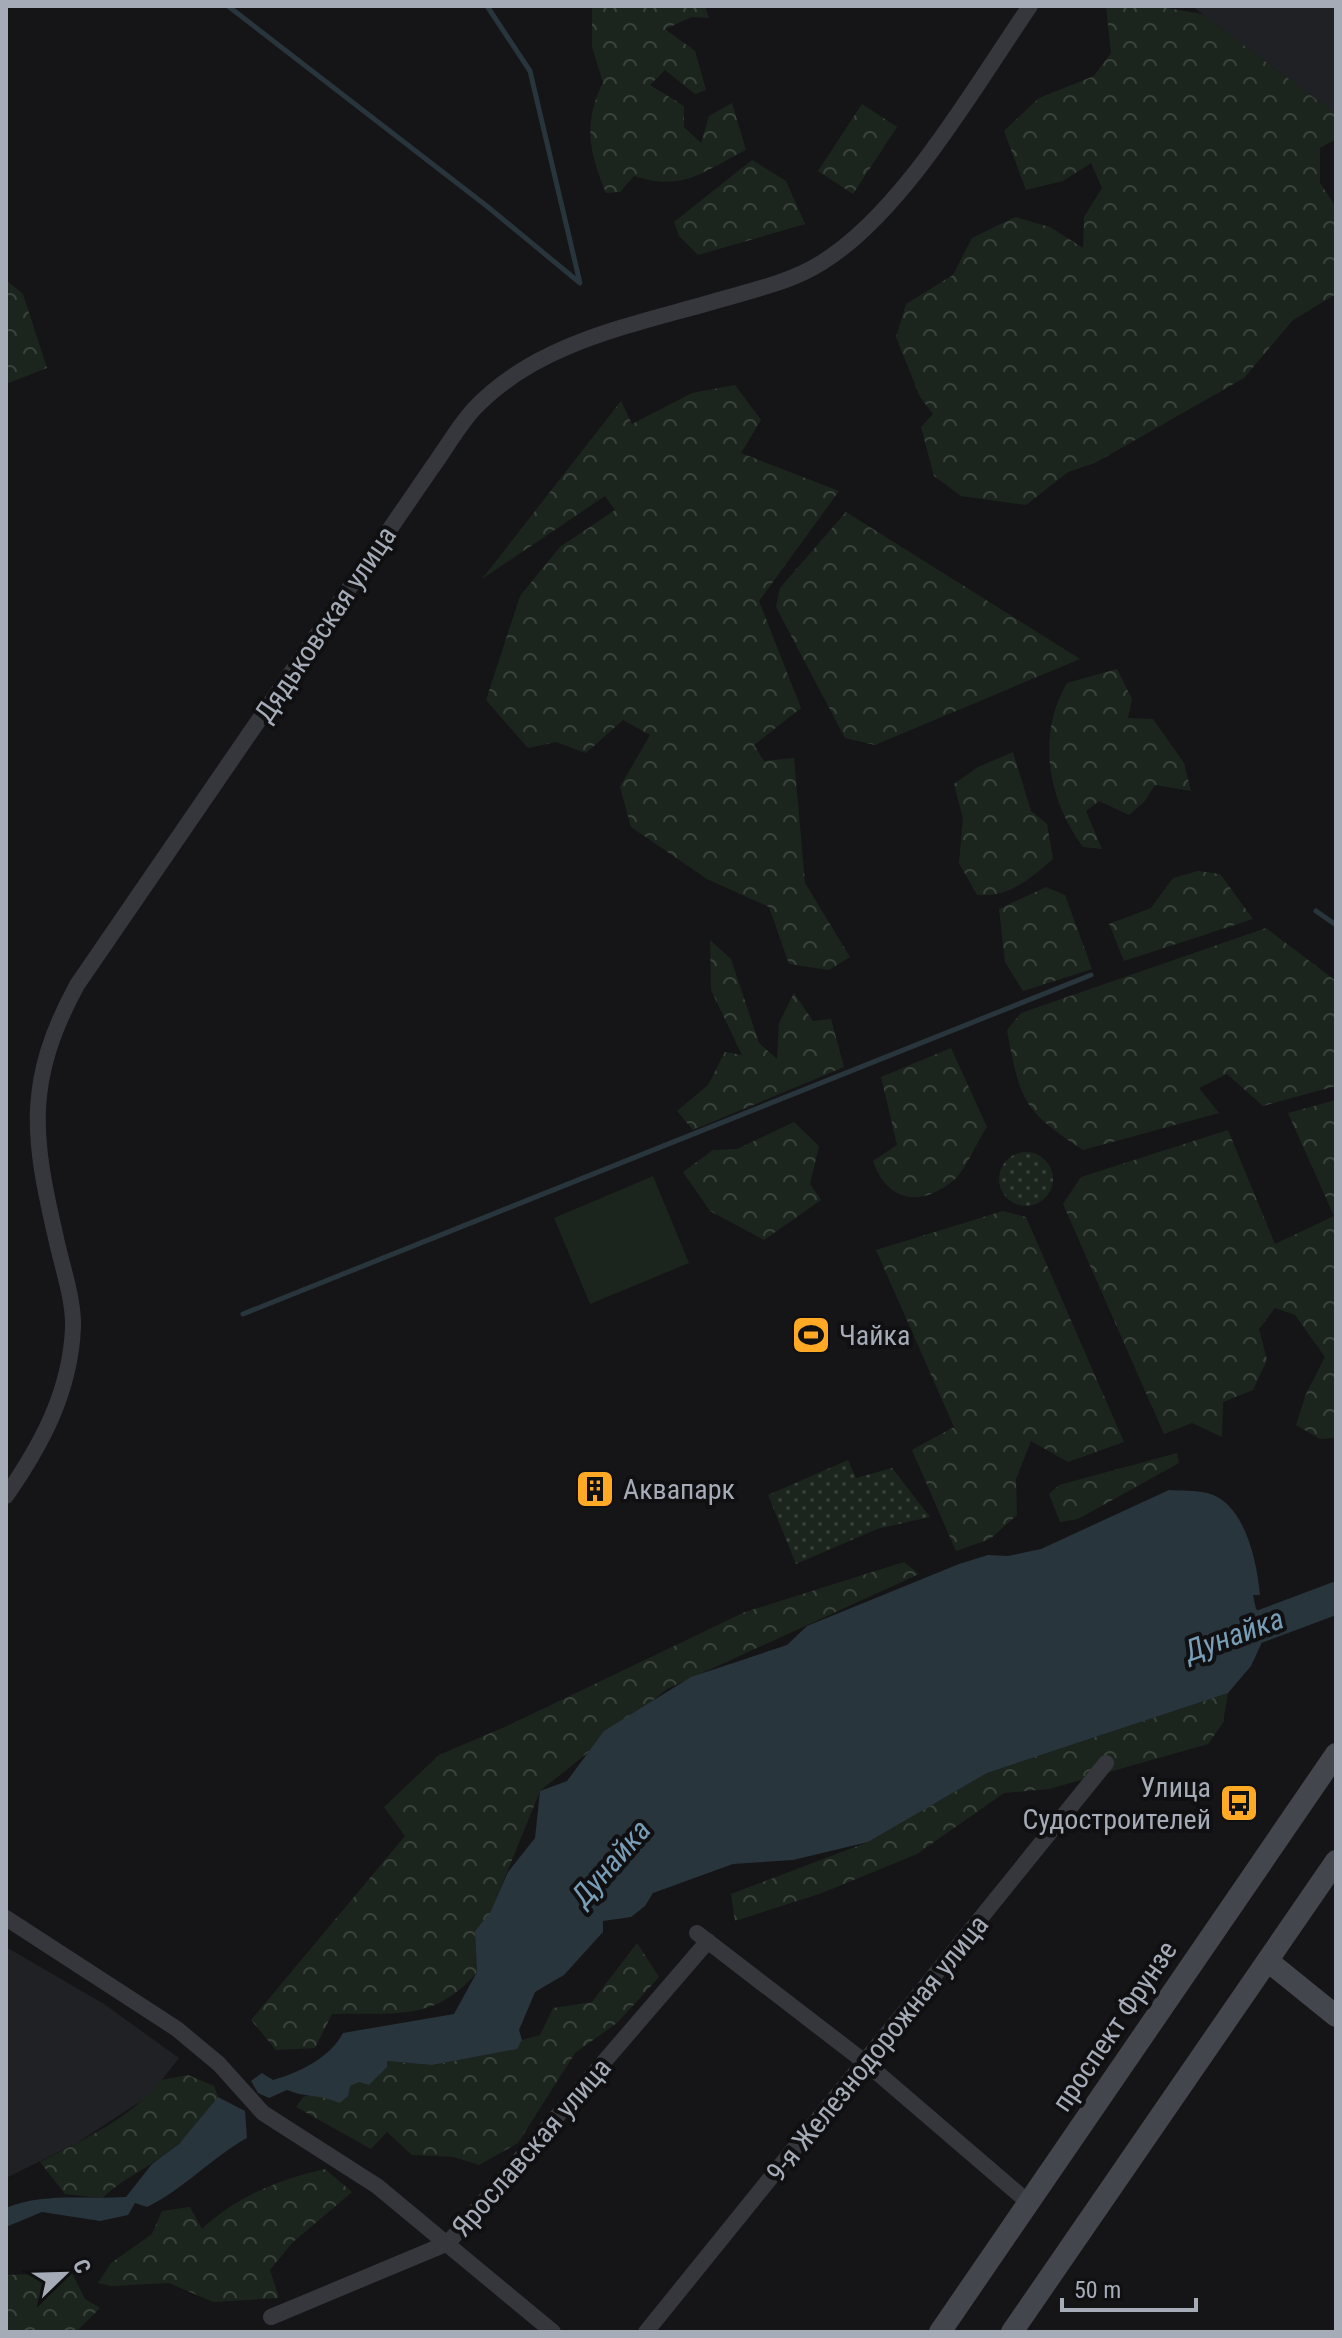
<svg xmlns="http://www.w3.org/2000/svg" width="1342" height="2338" font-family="'Roboto Condensed',sans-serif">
<defs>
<pattern id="grass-dots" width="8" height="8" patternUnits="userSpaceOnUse" patternTransform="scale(2)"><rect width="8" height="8" fill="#1c251d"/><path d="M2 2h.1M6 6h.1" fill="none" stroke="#3a423c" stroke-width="1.8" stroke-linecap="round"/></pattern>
<pattern id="forest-crowns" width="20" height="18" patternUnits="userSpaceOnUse" patternTransform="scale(2)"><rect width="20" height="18" fill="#1c251d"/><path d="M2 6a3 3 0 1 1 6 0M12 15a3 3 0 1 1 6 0" fill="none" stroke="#3a423c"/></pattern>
</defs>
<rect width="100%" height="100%" fill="#151517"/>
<g fill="#202124">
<path d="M1192,6H1336V114L1202,14Z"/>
<path d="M6,1947L104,2004L179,2058L150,2095L77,2143L6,2178Z"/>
</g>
<g fill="url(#grass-dots)">
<circle cx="1026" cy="1179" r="27"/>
<path d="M848,1460L856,1478L892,1468L930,1517L877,1529L796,1564L768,1495Z"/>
</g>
<g fill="url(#forest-crowns)">
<path d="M592,6H705L709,18L692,17L665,29L695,51L706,90L695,94L665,70L650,85L684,106V127L701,143L709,116L732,103L746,150C702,172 683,192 634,176L620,192L606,193C589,151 583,124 603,82L592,47Z"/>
<path d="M1106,6H1155L1202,14L1336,114V139L1320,148V183L1336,207V294L1293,320L1244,378L1095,463L1068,472L1026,505L961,496L934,476L921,427L933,414L920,397L896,337L906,304L953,275L972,238L1015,217L1050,227L1083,248L1084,217L1102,188L1091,163L1063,181L1026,190L1004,131L1039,98L1094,76L1111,53Z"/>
<path d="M862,104L897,127L853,194L818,171Z"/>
<path d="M752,160L786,181L805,224L698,255L679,236L674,222Z"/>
<path d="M6,280L23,294L47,368L6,384Z"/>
<path d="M735,385L761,420L741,453L839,491L759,601L801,708L754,745L764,761L794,758L805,883L850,957L829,970L789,964L769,907L707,879L631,827L620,787L650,735L623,720L586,753L556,742L528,748L486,700L520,596L560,547L615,510L605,496L482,579L621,401L632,424L692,393Z"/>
<path d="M846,512L1080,659L875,745L845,738L776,607L780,588Z"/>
<path d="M1117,669L1132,699L1128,718L1153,719L1184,763L1191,791L1155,785L1144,802L1129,815L1099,801L1086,811L1102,849L1083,847C1048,800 1036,736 1067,683Z"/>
<path d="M1013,752L1031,811L1047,824L1053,859C1028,880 1010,897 977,895L959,863L963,819L954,784L978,767Z"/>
<path d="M1198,871L1220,874L1253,919L1124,961L1109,924L1151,908L1173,878Z"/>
<path d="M1046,887L1065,895L1092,969L1023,991L1005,962L999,909Z"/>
<path d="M1266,928L1336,981V1086L1263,1106L1227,1074L1199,1088L1219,1113L1083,1150C1022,1110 1020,1100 1007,1030L1021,1013Z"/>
<path d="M710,940L731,959L759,1043L777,1059L779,1023L794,993L813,1021L831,1019L844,1067L693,1130L677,1111L708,1085L725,1052L742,1055L711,990Z"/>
<path d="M951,1048L987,1127C977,1141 965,1172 953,1181C919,1208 887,1201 873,1161L897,1145L881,1077Z"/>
<path d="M1336,1100V1438L1320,1439L1296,1425L1306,1394L1325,1357L1295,1315L1275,1308L1259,1329L1267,1360L1253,1390L1223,1402L1222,1437L1192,1423L1164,1434L1063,1204L1081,1177L1228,1130L1275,1244L1334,1216L1288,1113Z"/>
<path d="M794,1122L819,1146L810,1184L821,1200L764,1240L710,1211L683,1172L713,1150L737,1149Z"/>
<path d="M1003,1211L1026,1217L1124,1442L1068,1462L1031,1441L1016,1479L1017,1515L990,1539L956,1551L912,1450L954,1427L876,1250Z"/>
<path d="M1177,1453L1179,1463L1078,1519L1060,1522L1049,1494L1059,1485Z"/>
<path d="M904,1562L919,1574L667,1689L540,1791L490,1914L475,1931L477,1972C435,2023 392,2012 332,2014L315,2048L276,2050L251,2020L405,1836L384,1807L439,1755L507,1726L745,1612Z"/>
<path d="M1228,1693L1223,1723L1208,1744L1049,1789L1004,1793L917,1854L822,1893L735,1921L731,1894L868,1842L987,1773Z"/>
<path d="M637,1943L659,1977L617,2023L575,2053L518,2143L479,2165L454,2157L412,2155L387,2132L371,2149L296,2107L303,2097L359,2082L369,2085L386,2067V2061L432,2065L517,2049L522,2040L540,2035L553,2008L592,2002Z"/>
<path d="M188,2075L214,2086L218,2097C204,2113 192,2133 176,2146C152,2166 125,2177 102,2198L65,2194L40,2162C81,2141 133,2117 161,2080Z"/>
<path d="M325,2169L352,2192L292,2243L270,2270L279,2298L213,2302L169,2283L111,2286L98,2283L111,2263L152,2234L162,2211L190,2207L202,2229C236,2197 280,2179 325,2169Z"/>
<path d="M72,2273L85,2299L100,2308L76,2332H6V2275Z"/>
</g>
<path fill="#1c251d" d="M653,1176L689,1263L590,1304L554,1218Z"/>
<g fill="#29353c">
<path d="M1169,1490C1181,1491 1195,1490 1207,1493C1245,1502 1257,1562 1260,1595H1253L1256,1609L1271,1623L1251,1666L1228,1693L987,1773L868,1842L793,1860L733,1864L653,1893L645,1906L631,1917L603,1921V1932L564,1975L535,1992L519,2030L522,2040L517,2049L432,2065L387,2061V2067L369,2085L359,2082L350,2086L348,2096L340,2103C319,2094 307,2098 287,2090L269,2098L258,2093L251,2081L262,2073L273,2080C298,2073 330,2058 343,2033L454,2014L477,1972L475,1931L490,1913L508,1872L535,1838L540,1791L567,1781L604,1731L691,1677L787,1645L807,1626L959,1564L988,1555L1008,1556L1041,1549Z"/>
<path d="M218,2097L245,2111L247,2138C211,2158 184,2189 147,2207L135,2203L128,2215L100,2221L42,2212L6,2227V2208C45,2192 85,2200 126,2197L152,2164L179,2144Z"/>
</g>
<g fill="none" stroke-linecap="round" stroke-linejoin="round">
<g stroke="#29353c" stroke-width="5">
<path d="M228,6L488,207L580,283L530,71L487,6"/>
<path d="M1316,911L1336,925"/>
<path d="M243,1314L1091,975"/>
</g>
<path stroke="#29353c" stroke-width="32" d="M1232,1637L1336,1598"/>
<g stroke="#35373c" stroke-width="16">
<path d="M6,1496C42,1444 70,1392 73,1328C74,1299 62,1267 56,1238C32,1135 25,1081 77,985L431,469C445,450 457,428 473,410C536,342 634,325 719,300C753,290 791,282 821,263C903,213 975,86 1030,6"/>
<path d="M6,1918L177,2029L219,2064L263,2113L377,2186L553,2332"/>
<path d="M697,1933L866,2063L1029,2203"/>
<path d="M271,2317L448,2243L708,1941"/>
<path d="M646,2332L1106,1763"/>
</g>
<g stroke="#43464c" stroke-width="22">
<path d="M1268,1961L1336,2016"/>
<path d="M940,2332L1336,1754"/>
<path d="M1012,2332L1336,1861"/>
</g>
</g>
<defs>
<g id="stadium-square" transform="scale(2)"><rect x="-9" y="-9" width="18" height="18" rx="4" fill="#ffa924" stroke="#101012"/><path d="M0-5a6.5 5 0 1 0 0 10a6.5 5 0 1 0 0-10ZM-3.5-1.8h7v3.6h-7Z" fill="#111"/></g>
<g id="building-square" transform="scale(2)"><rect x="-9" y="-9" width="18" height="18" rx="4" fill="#ffa924" stroke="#101012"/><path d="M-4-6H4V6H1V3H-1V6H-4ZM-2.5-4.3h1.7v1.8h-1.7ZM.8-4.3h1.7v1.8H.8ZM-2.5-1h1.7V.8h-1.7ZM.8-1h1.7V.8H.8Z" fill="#111"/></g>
<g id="bus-square" transform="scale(2)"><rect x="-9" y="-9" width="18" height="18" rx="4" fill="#ffa924" stroke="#101012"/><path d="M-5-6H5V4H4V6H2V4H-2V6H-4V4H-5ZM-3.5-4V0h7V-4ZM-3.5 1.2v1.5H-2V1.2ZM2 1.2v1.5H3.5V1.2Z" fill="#111"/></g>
</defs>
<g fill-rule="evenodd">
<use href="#stadium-square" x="811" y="1335"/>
<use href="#building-square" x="595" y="1489"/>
<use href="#bus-square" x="1239" y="1803"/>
</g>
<g text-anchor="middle" stroke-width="8" stroke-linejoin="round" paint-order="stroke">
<g font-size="28" fill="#a5acb8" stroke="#101012">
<text transform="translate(325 624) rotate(-56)" y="10">Дядьковская улица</text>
<text transform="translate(1114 2026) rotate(-56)" y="10">проспект Фрунзе</text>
<text transform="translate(877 2048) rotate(-51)" y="10">9-я Железнодорожная улица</text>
<text transform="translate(531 2147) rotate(-49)" y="10">Ярославская улица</text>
</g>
<g font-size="28" fill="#a5acb8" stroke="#101012" text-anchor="start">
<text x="839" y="1345">Чайка</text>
<text x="623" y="1499">Аквапарк</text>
<text x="1211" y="1797" text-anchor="end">Улица<tspan x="1211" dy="32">Судостроителей</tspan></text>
</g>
<g font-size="30" font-style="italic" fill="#789db7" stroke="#101012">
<text transform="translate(1234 1635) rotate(-20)" y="10">Дунайка</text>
<text transform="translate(611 1863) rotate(-49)" y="10">Дунайка</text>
</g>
</g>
<rect width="1342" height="2338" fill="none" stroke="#a5acb8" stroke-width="16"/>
<g transform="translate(64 2274) rotate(67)" stroke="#101012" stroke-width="6" paint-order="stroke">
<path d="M0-6L14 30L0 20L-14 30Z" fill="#a5acb8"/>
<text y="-12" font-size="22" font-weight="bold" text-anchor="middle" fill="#a5acb8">С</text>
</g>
<path d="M1062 2298v12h134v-12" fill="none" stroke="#a5acb8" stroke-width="4"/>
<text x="1074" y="2298" font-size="24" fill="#a5acb8" stroke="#101012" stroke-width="6" paint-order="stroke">50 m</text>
</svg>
